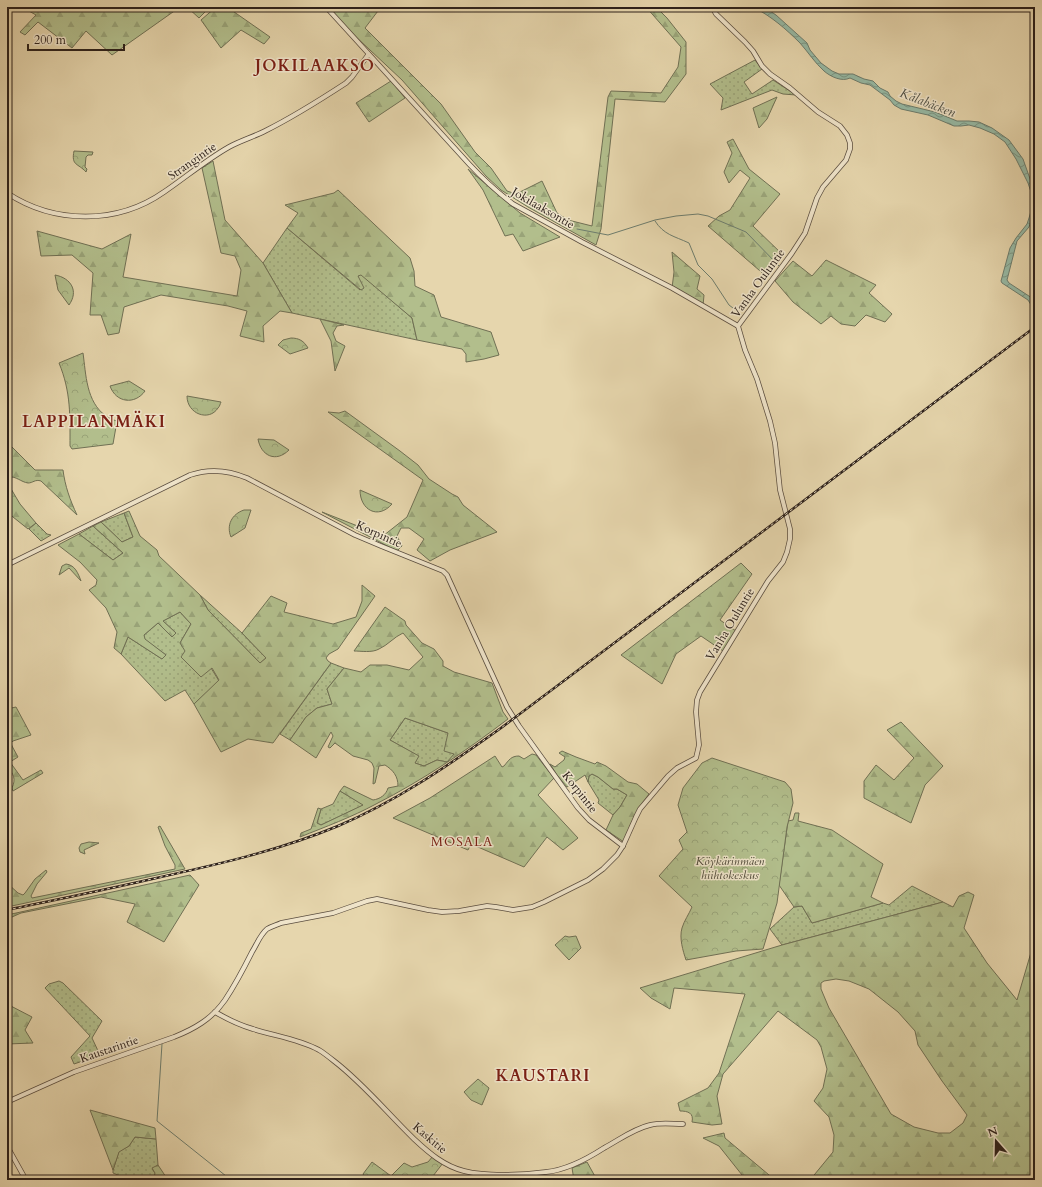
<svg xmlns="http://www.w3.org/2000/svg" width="1042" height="1187" font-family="Cardo,serif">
<defs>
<pattern id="grass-dots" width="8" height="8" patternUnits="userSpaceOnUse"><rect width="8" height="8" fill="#b2be8c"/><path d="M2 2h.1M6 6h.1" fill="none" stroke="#99a378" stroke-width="1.8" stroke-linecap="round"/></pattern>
<pattern id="forest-firs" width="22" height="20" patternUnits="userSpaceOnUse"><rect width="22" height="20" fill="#b2be8c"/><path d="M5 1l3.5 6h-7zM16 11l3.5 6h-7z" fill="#99a378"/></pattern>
<pattern id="park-crowns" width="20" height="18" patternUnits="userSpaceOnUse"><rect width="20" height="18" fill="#b2be8c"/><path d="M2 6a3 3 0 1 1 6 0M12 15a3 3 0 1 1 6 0" fill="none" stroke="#99a378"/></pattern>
<pattern id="water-waves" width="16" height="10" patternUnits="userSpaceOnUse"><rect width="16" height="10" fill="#97baa5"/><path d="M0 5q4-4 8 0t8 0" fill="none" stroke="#7c9786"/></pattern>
</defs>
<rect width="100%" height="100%" fill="#e6d6ad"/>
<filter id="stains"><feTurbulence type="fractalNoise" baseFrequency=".005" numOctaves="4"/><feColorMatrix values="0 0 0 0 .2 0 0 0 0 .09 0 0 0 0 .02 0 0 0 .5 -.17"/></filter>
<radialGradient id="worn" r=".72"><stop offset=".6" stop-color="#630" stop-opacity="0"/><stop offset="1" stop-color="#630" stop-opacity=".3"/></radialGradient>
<g fill="url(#grass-dots)" stroke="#707054">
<path d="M755,60L762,69L744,82L752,94L773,80L796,95L783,94L772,90L721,110L723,98L710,84Z"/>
<path d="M287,228L360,290L358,276L361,274L412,318L417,340L292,313L263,263Z"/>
<path d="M124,513L133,537L122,542L101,522Z"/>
<path d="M36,523L47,534L51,535L41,541L29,529Z"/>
<path d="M93,526L123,553L113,560L79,534Z"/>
<path d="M200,595L242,633L266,658L260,663L208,610Z"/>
<path d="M180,612L191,624L180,643L211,668L219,681L194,704L185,690L165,701L121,654L128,637L162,659L166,655L144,639V635L158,623L172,637L176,633L163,621Z"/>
<path d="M331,663L344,668L327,689L332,704L317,708L306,717L290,740L280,734Z"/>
<path d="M405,718L448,733L455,754L447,762L437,760L424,766L415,763L418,756L390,740Z"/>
<path d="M592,774L598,777L613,789H617L627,795L620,807L613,815L598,803L599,800L588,782L589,776Z"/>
<path d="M340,791L364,805L321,825L317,823L321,809L333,804Z"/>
<path d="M912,886L943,902L782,945L770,929L794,907L802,906L812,923L883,903L889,905Z"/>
<path d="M59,981L63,983L102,1021L92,1038L100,1055L74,1064L71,1057L90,1036L45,988L49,984Z"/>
<path d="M135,1137L156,1139L158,1165L152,1169L155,1173L154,1179L156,1180H128V1179L113,1173V1170L119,1151L129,1146Z"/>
</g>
<g fill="url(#forest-firs)" stroke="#707054" fill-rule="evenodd">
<path d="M28,7H180L112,55L86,31L72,48L38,22L25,35L20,32L36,15L29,11Z"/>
<path d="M187,7H210L199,18Z"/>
<path d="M216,7H227L270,37L264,44L241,30L221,48L201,20Z"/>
<path d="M328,7H381L365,28L441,104L475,152L491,168L507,191L516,194L542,181L557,213L568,220L592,226L608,97L611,91L661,93L678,67L681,47L646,7H656L667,18L686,42V74L665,102L615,99L601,229L596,245L528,207L501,190L486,176L402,80L354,35Z"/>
<path d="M391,81L405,98L369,122L356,103Z"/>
<path d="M777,97L767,119L759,128L753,108Z"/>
<path d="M733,139L749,169L780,194L753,226L782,254L767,277L708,226L719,216L730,210L750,178L740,170L729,183L724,172L732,153L727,142Z"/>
<path d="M213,161L225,220L263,263L292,313L280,311L263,326L264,342L240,336L247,311L228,306L161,295L124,307L119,333L108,335L101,315H90L93,273L72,255L41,256L37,231L102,249L131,234L123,277L237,296L241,270L235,256L221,253L202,168Z"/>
<path d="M468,169L520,213L560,237L523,251L513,234L505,236L483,190Z"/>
<path d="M338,190L410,258L414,271L415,286L434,295L441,317L491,332L499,355L484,359L466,362V354L462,349L417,340L412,318L361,275L358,276L364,288L361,290L287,228L298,213L285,205L334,193Z"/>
<path d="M672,252L700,276L697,289L704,295L703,306L672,288L674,272Z"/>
<path d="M826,260L876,285L869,293L892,314L885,322L866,315L855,326L841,324L831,316L821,324L793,302L775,281L793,261L812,276Z"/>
<path d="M320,319L344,325L337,326L333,333L336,341L345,346L335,371L331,341Z"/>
<path d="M345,411L400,451L418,465L429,479L452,494L458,497L463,505L497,532L450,550L430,561L417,550L424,539L409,528H401L397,536L402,546L398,550H395L322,512L383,536L407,517L423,480L328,412L339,413Z"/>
<path d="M7,442L35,470H63C65,486 70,500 77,515L41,481C35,479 33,483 28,483C21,482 16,476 9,477L7,481Z"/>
<path d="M7,482L20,504L36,523L28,529L8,513L7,509L10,503L7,498Z"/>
<path d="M129,511L140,536L157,550L159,556L200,595L208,610L260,663L266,658L242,633L271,596L287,603L284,612L333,624L356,617L362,601V585L375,596L338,649L329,654L326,658L328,661L331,663L273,743L248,739L221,752L194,704L219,680L212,668L201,677L181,657L185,651L180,643L191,624L180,612L163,621L176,633L172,637L158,623L144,635L145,639L166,655L162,659L128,637L121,654L114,648L117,632L106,608L89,590L96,585L97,580L80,562L58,545L79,534L113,560L123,553L93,526L101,522L122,542L133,537L124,513Z"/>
<path d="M741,563L752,574L720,620L736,631L723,651L701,636L676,654L662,684L621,655Z"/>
<path d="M66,564C75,565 78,573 81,581L69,568L59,575L62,566Z"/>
<path d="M385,607L405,621L406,625L422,643L434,649L443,661V666L454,672L492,683L503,712L508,719C466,751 423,780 376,804C352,817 325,827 300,837L301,833L311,829L318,808L321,809L317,823L321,825L363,805L340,791L344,786L373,800C380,799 386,795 388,788L398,786C398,776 393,770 385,765L379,766L375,783L373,784L374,768L372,763L368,760L353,756L335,743L330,748L328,747L333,736L331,732L316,758L290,740L306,717L317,708L332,704L327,689L344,668L361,672L370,665H387L409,670L423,657L403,633C394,637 388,645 379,649C372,653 361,651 354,651ZM405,718L448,733L444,751L454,754L447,762L437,760L424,766L415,763L419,756L390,740Z"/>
<path d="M16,707L31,735L13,741L11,743L12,746L18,757L10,762L23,780L41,770L43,773L13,791L12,788C16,779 14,774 7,767V709Z"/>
<path d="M901,722L943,766L925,785L911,823L864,798V781L876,765L894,780L914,758L887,730Z"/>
<path d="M562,751L576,757L595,764L597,762L606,766L628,782L637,784L649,794C636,811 631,822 624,842L606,830L613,815L620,807L627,795L617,789H613L598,777L592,774L589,776L588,782L585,775L567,787L557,775L550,764L555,767L564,760L565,757L559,753Z"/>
<path d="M532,754L536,755L554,778L538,795L578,838L563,850L547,837L524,867L471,844L468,850L393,818L430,798L495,756L502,767L504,766C509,760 511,756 519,756L524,759Z"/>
<path d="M795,813H799L798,821L832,830L883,864L871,897L883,903L812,923L802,906L794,907L779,885L788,821L793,820Z"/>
<path d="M160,826L185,869L7,907V883L18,893L23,895L25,893L35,879L46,870L47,872L37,884L31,896L32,898L175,869V865L165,846L158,827Z"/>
<path d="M89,842L99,843L84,850L85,854L80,852L79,848L81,844Z"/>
<path d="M190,875L199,885L164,942L127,922L135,904L101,897L21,913L12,917L7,922V915Z"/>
<path d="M968,892L974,895L964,928L987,963L1017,1000L1032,949L1035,952V1180H810L833,1152L834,1135L829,1117L814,1101L823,1088L827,1069L821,1047L817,1040L778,1011L723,1074L717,1096L722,1124L712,1125L692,1122C694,1113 688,1111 680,1111L678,1103L708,1088L719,1073L745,994L674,988L670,1009L651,998L640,988L782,945L943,902L953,907L959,896ZM836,979L849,981L869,989L898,1012L915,1031L918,1045L942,1081L967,1115L963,1123L950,1133H938L914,1127L891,1114L829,1008L821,989V983L824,981Z"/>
<path d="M7,1004L32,1017L25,1030L33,1043L7,1044Z"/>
<path d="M90,1110L155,1128L156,1139L135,1137L129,1146L119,1152L113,1170Z"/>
<path d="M724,1133L725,1138L775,1180H746L719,1146L703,1138Z"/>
<path d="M587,1162L597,1180H574L572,1168Z"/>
<path d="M158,1165L168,1180L154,1179L155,1173L152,1168Z"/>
</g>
<g fill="url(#park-crowns)" stroke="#707054">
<path d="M74,151L93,152L92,155H88L86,157L85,167L87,169L86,172C78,163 71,166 74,151Z"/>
<path d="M55,275C71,278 79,291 69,305L58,290Z"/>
<path d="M291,338C299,338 304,341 308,348L290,354L278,345L283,340Z"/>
<path d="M83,353C86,374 86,402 106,416C109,418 113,420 117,421L113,444L72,449L70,446C70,416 71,392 59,363Z"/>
<path d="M129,381L145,391C135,405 116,403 110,386Z"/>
<path d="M187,396L221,402C220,404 220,406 218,408C209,422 187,414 187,396Z"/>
<path d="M258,439L274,440L289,450C276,463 261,456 258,439Z"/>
<path d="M360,490L392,504C378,520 360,510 360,490Z"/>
<path d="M244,510H251L245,528L231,537C226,525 232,514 244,510Z"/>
<path d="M712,758L785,782L791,789L793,803L787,827L777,903L763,949L736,951L686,960C683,951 679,938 682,928C684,921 689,914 692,907L659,876L683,849L679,840L687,832L678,805L683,788L702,763Z"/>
<path d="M565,936L569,937L576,936L581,948L569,960L555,945Z"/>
<path d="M478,1079L489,1088L482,1105L471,1100L464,1092Z"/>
<path d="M433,1156L443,1163L433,1176L432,1180H366L363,1174L372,1162L391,1176L404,1163L412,1167L428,1162Z"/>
</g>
<path fill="url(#water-waves)" stroke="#6d7d6e" d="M753,7H764L776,15L807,43L810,50L821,63L832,71L839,74H853L864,79L873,81L880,88L888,92L890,96L896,101L902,104L935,112L957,121H969L979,122L992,128L1009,140L1023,159L1029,176L1035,192V209L1029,227L1017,241L1007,280L1009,283L1035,300V311L1028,300L1002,283L1001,281L1010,248L1016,238L1027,224L1029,218L1034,201L1028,183L1016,159L1005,142L994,134L980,128L969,125L961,126H954L928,115L901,109L894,105L890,100L870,85L861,83L850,78C842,82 831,77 824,71C815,63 808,52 800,43C786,29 771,16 753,7Z"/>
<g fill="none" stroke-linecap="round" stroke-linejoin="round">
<g stroke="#6d7d6e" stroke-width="1">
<path d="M655,221C664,235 674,236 689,243L698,265L712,279L729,305L741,314"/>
<path d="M577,229L608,235L655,220L676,216L698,214L708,216L746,232L779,266"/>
<path d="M162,1044L157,1121L231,1180"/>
</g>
<g stroke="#5b4e40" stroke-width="5.5">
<g id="minor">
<path d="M326,7L469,164C483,179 497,192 513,204L582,242L672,288L738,326"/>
<path d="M7,193C54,224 117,225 164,192C186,177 206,160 229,147C240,141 253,137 265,131C293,117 320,100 346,83L352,77L368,55"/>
<path d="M7,565L190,475C210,468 228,470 247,478L355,535L381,546L443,571L447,575L507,707L519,726L578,808L589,820L623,846"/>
<path d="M215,1012C227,1019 239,1025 253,1029C275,1036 299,1039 319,1050C324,1053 329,1057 334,1061C364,1084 387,1113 414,1139C429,1153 444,1166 464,1171C487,1177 523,1175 546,1172C566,1170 587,1159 604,1148C619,1140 633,1129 650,1125C661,1122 672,1124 683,1124"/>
<path d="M7,1102L74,1072L174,1037C194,1029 212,1019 225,1000C235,985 244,968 252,952C257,944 260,935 267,929C272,926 277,925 281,923L333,913L367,901L377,899L428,910L442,912L459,911L487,906L496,907L513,910L532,907L544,902L588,880L603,869L617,855L623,846L636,817L640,809L668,776L677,768L696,758L699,745L696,712L697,700L700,692L768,581L783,562L787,552L790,539V529L780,490L775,443L770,421L757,379L745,350L738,326L792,253L805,233L817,198L823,187L846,160L850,149V143L847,135L840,126L818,112L790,88L770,74L762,66L753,51L745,42L716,14L712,7"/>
<path d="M7,1146L26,1180"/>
</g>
</g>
<use href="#minor" stroke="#efe4ca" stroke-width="4"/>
<g stroke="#2d211b" stroke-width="2.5">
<path id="rail" d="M7,910C55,900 104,890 152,879C215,865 278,851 338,826C397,801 449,765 501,728L1035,327"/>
</g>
<use href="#rail" stroke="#efe4ca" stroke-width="1" stroke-dasharray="3" stroke-linecap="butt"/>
</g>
<g text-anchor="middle" stroke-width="3" stroke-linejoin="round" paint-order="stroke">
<g font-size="12" fill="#2d211b" stroke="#efe4ca">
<text transform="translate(192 161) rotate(-35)" y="4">Strangintie</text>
<text transform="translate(543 208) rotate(30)" y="4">Jokilaaksontie</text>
<text transform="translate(758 283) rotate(-54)" y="4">Vanha Ouluntie</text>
<text transform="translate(379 534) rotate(24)" y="4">Korpintie</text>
<text transform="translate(730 624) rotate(-59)" y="4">Vanha Ouluntie</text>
<text transform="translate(580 792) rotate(52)" y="4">Korpintie</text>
<text transform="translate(109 1049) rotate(-19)" y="4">Kaustarintie</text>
<text transform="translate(430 1138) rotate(40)" y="4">Kaskitie</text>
</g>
<g font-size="12" font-style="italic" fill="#4e4837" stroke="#efe4ca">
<text x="730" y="865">Köykärinmäen<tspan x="730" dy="14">hiihtokeskus</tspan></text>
</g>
<g font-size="13" font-style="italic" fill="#4d4f44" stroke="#efe4ca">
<text transform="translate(928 102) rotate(21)" y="5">Kålabäcken</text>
</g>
<g font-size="13" letter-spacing="1" fill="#7a1f14" stroke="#efe4ca">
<text x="462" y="846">MOSALA</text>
</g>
<g font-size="16" font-weight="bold" letter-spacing="1" fill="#7a1f14" stroke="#efe4ca">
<text x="315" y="71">JOKILAAKSO</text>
<text x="94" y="427">LAPPILANMÄKI</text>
<text x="543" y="1081">KAUSTARI</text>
</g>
</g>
<rect width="1042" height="1187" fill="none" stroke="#e6d6ad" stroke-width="24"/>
<rect x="8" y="8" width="1026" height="1171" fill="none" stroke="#2d211b" stroke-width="2"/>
<rect x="12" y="12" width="1018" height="1163" fill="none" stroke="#2d211b"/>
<g transform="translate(996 1141) rotate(340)" stroke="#efe4ca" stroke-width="3" paint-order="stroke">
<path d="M0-3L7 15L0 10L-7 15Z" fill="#2d211b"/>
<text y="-6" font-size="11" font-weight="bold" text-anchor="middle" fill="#2d211b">N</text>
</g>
<path d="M28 44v6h96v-6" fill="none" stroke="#2d211b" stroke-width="2"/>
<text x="34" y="44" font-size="12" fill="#2d211b" stroke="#efe4ca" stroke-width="3" paint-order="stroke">200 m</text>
<rect width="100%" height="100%" filter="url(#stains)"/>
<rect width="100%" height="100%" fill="url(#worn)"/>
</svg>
